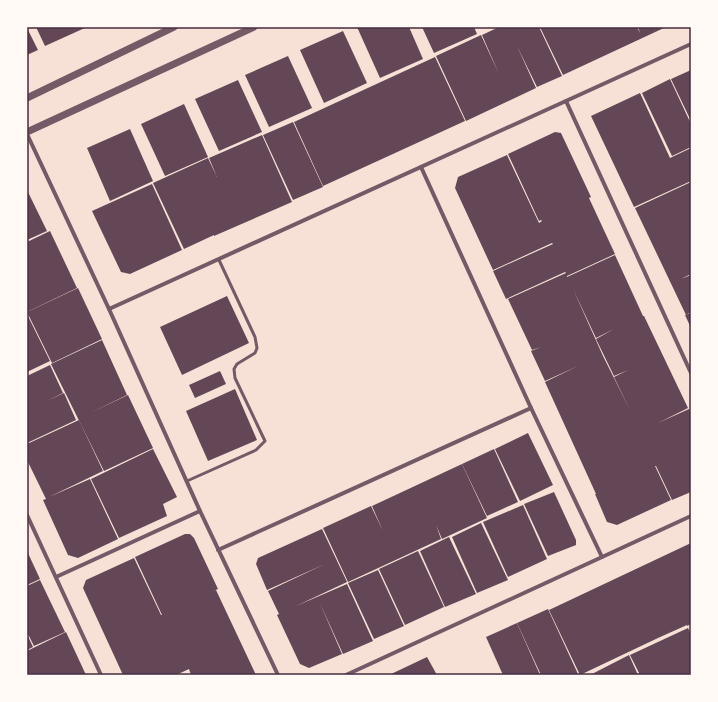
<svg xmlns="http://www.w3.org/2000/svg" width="718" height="702" font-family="Karla,sans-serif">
<rect width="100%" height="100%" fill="#f7e1d7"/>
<g fill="#644757" fill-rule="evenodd">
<path d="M36,27H87L45,46Z"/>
<path d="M357,27H409L423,59L380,78Z"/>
<path d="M422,27H474L477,34L434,53Z"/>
<path d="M499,27H539L562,76L537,87L517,46L536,88L466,121L436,56L481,35L499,74L482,35Z"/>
<path d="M540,27H637L640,33L638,27H666L563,75Z"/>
<path d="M27,28L38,50L27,55Z"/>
<path d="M343,31L367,83L324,103L300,50Z"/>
<path d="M288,56L312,108L269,127L245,75Z"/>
<path d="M435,57L465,121L323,186L294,122Z"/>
<path d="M691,70V121L671,79Z"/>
<path d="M670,79L691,124V147L672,156L642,93Z"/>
<path d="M238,80L262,132L219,151L195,99Z"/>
<path d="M640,93L670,158L691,148V181L634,207L591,116Z"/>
<path d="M184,104L208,157L165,176L141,124Z"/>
<path d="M293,122L323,187L293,200L263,135Z"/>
<path d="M130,129L153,181L110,201L87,148Z"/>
<path d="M555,132L561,133L591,197L589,198L615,254L567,276V277L615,255L643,316H644L688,408L658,423L689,409L691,413V492L672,500L656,466H655L671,500L617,525L607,522L595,494H596L545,382L578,366L545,381L531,351L541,347L532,350L508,299L566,273L565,272L506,299L493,271L553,244L552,243L493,270L455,188L458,177L507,155L539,223L542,221L541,220L539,221L508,154ZM573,289L596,338L614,329L596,339L614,376L628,370L614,377L630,410L603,356Z"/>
<path d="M262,135L292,202L214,236V235L184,249L153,183L208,158L217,177L209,158Z"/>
<path d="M691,182V274L681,279L691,275V312L686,315L635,208Z"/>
<path d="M152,184L182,250L130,274L121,272L92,211Z"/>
<path d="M27,190L47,231L27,240Z"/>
<path d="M50,231L77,288L27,312V242Z"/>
<path d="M78,288L102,339L52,363L27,312Z"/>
<path d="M227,296L249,343L182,375L160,327Z"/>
<path d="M691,313V328L685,315Z"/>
<path d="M27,314L50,361L27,372Z"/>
<path d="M102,340L127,395L90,413L128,395L153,448L104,471L51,364Z"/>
<path d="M50,365L63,393L47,401L64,393L76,420L27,443V376Z"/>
<path d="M220,371L226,384L195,398L189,385Z"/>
<path d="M235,389L257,440L208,461L186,411Z"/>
<path d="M79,420L103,471L49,497L90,479L118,539L78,558L68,555L43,500L46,499L27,460V444Z"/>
<path d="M528,433L553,485L520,501L495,449Z"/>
<path d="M153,449L177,497L163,504L167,516L119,538L91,479Z"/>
<path d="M494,449L518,502L487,516L462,464Z"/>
<path d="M462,464L487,518L442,539L436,525L441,539L348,582L323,528L371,506L383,531L372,506Z"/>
<path d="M554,492L576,540V545L548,556L524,504Z"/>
<path d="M523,505L547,559L508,577L483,522Z"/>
<path d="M481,523L508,580L477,593L452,537Z"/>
<path d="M322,529L347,582L296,606L347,584L373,641L343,654L319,601L342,654L309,668L300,664L277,615L279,614L268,591L325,564L267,590L256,564L258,558Z"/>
<path d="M185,534H190L194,538L218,589L211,592L216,590L256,675H191L189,669L176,675H123L83,588L86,580L134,558L161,615H162L135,557Z"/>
<path d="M449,537L476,594L445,607L420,551Z"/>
<path d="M691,543V624L687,626V625L658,638L641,601L658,638L580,675L549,610Z"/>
<path d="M27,551L40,579L27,585Z"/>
<path d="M418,551L444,607L405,625L379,569Z"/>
<path d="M378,570L404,626L374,639L348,583Z"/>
<path d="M40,580L65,632L34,646L27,632V586Z"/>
<path d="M548,609L578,674L575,675H541L517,623Z"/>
<path d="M517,623L540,675H503L486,637Z"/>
<path d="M688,628L691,634V675H640L630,655Z"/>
<path d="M66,632L86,675H27V651Z"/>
<path d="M27,634L33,647L27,650Z"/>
<path d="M629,655L638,675H590Z"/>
<path d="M427,657L437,675H389Z"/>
</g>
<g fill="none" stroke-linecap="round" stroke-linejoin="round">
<path stroke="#755966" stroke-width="3" d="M187,481L256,450L265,441L235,378L234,369L237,364L255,353L257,348L255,337L219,260"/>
<g stroke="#755966" stroke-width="4">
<path d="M566,101L691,373"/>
<path d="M27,134L109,309L200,511L278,675"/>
<path d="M421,167L531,408L602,557"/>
<path d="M109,309L691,44"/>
<path d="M27,515L101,675"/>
<path d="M218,550L531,408"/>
<path d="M56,577L200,511"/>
<path d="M346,675L691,516"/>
</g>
<g stroke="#755966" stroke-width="7">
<path d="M27,98L174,27"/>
<path d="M27,132L254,27"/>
</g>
</g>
<rect width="718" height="702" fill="none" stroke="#fffaf5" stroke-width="56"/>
<rect x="28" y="28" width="662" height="646" fill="none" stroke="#4a2c40" stroke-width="1.5"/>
</svg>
